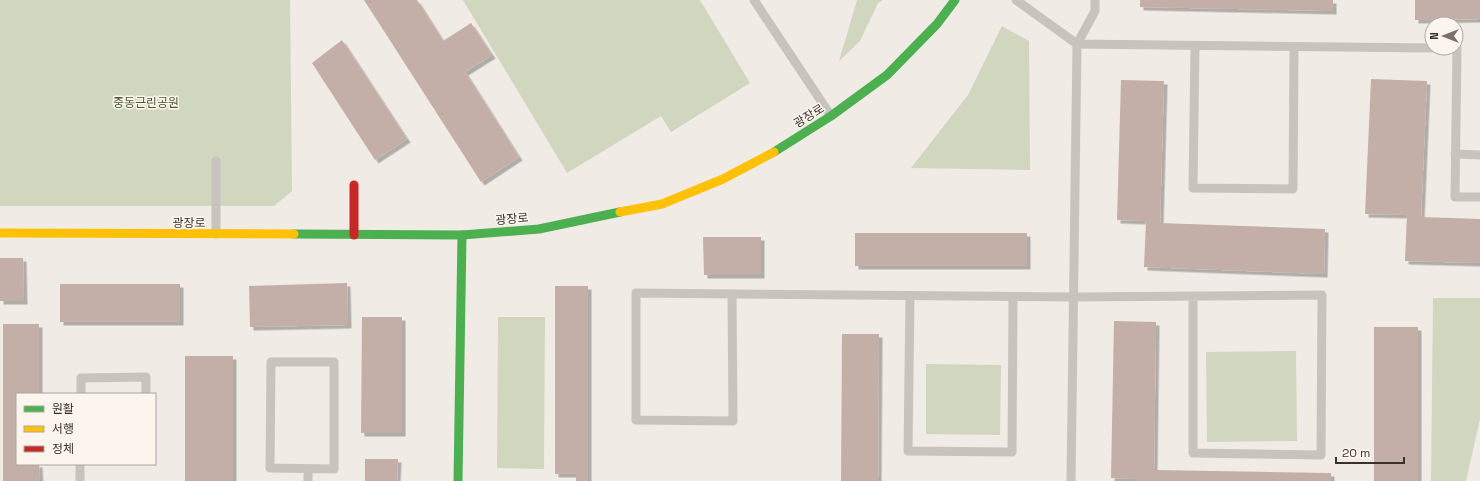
<svg xmlns="http://www.w3.org/2000/svg" width="1480" height="481" font-family="'Space Grotesk','Noto Sans KR',sans-serif">
<defs>
<filter id="shadow"><feDropShadow dx="3.5" dy="3.5" stdDeviation="0" flood-color="#0004"/></filter>
</defs>
<rect width="100%" height="100%" fill="#f0ebe5"/>
<g fill="#d1d6bf">
<path d="M0,0H290L292,191L274,206H0Z"/>
<path d="M463,0H700L750,83L671,132L661,116L567,173Z"/>
<path d="M857,0H883L878,3L860,41L839,61Z"/>
<path d="M1002,26L1029,41L1030,170L911,168L968,95Z"/>
<path d="M1433,298H1480V419L1466,481H1431Z"/>
<path d="M498,317H545L544,469L497,468Z"/>
<path d="M1296,351L1297,441L1207,442L1206,352Z"/>
<path d="M926,364L1001,365L1000,435L926,434Z"/>
</g>
<g fill="#c3afa7" filter="url(#shadow)">
<path d="M364,0H417L443,41L471,23L492,55L465,72L519,157L481,182Z"/>
<path d="M1140,0H1333V11L1140,7Z"/>
<path d="M1415,0H1480V19L1415,20Z"/>
<path d="M342,40L407,139L375,160L312,63Z"/>
<path d="M1371,79L1427,81L1421,217L1480,219V263L1405,261L1407,215L1365,214Z"/>
<path d="M1121,80L1164,81L1160,223L1325,229L1324,274L1144,267L1146,221L1117,220Z"/>
<rect x="855" y="233" width="172" height="33"/>
<path d="M703,237H761V275H704Z"/>
<path d="M0,258H23L24,301H0Z"/>
<path d="M347,283L348,325L250,327L249,286Z"/>
<rect x="60" y="284" width="120" height="38"/>
<path d="M555,286H588V481H576V474H555Z"/>
<path d="M362,317H402V433H361Z"/>
<path d="M1114,321L1156,322L1154,470L1331,473V481H1136V479L1111,478Z"/>
<path d="M3,324H39V394H17V464H39L40,481H3Z"/>
<rect x="1374" y="327" width="44" height="154"/>
<path d="M842,334H879L878,481H841Z"/>
<rect x="185" y="356" width="48" height="125"/>
<path d="M365,459H398L397,481H365Z"/>
</g>
<g fill="none" stroke-linecap="round" stroke-linejoin="round">
<g stroke="#c9c3be" stroke-width="9">
<path d="M754,0L831,116"/>
<path d="M1016,0L1077,44L1432,48"/>
<path d="M1195,46L1193,188L1293,189L1294,47"/>
<path d="M1443,48H1457L1455,197H1480"/>
<path d="M1455,154L1480,155"/>
<path d="M216,161V234"/>
<path d="M732,294L733,421L636,420V293L1073,297L1322,295L1321,455L1193,453V296"/>
<path d="M910,296L908,451L1012,452L1013,297"/>
<path d="M271,362H334V469L270,468Z"/>
<path d="M81,394V378L146,377V394"/>
<path d="M80,481V464"/>
<path d="M308,481V469"/>
<path d="M1071,481L1077,44L1095,11V0"/>
</g>
<g stroke="#4caf50" stroke-width="9">
<path d="M774,152L831,116L887,75L937,24L955,0"/>
<path d="M294,234L462,235L539,229L620,212"/>
<path d="M458,481L462,235"/>
</g>
<g stroke="#ffc107" stroke-width="9">
<path d="M620,212L662,204L723,179L774,152"/>
<path d="M0,233L294,234"/>
</g>
<path stroke="#c62828" stroke-width="9" d="M354,185V235"/>
</g>
<g text-anchor="middle" stroke-width="3" stroke-linejoin="round" paint-order="stroke">
<g font-size="12" fill="#4a5a2e" stroke="#fbf5ee">
<text x="146" y="107">중동근린공원</text>
</g>
<g font-size="12" fill="#3b302b" stroke="#fbf5ee">
<text transform="translate(809 116) rotate(-32)" y="4">광장로</text>
<text transform="translate(512 219) rotate(-5)" y="4">광장로</text>
<text x="189" y="227">광장로</text>
</g>
</g>
<rect x="16" y="393" width="140" height="72" fill="#fbf5ee" stroke="#aea6a0"/>
<rect x="24" y="406" width="20" height="6" fill="#4caf50" stroke="#aea6a0"/>
<text x="52" y="413" font-size="12" fill="#3b302b">원활</text>
<rect x="24" y="426" width="20" height="6" fill="#ffc107" stroke="#aea6a0"/>
<text x="52" y="433" font-size="12" fill="#3b302b">서행</text>
<rect x="24" y="446" width="20" height="6" fill="#c62828" stroke="#aea6a0"/>
<text x="52" y="453" font-size="12" fill="#3b302b">정체</text>
<g transform="translate(1444 36) rotate(270)"><circle r="19" fill="#fbf5ee" stroke="#aea6a0"/>
<path d="M0-3L7 15L0 10L-7 15Z" fill="#7a716c"/>
<text y="-6" font-size="11" font-weight="bold" text-anchor="middle" fill="#3b302b">N</text>
</g>
<path d="M1336 457v6h68v-6" fill="none" stroke="#3b302b" stroke-width="2"/>
<text x="1342" y="457" font-size="12" fill="#3b302b" stroke="#fbf5ee" stroke-width="3" paint-order="stroke">20 m</text>
</svg>
